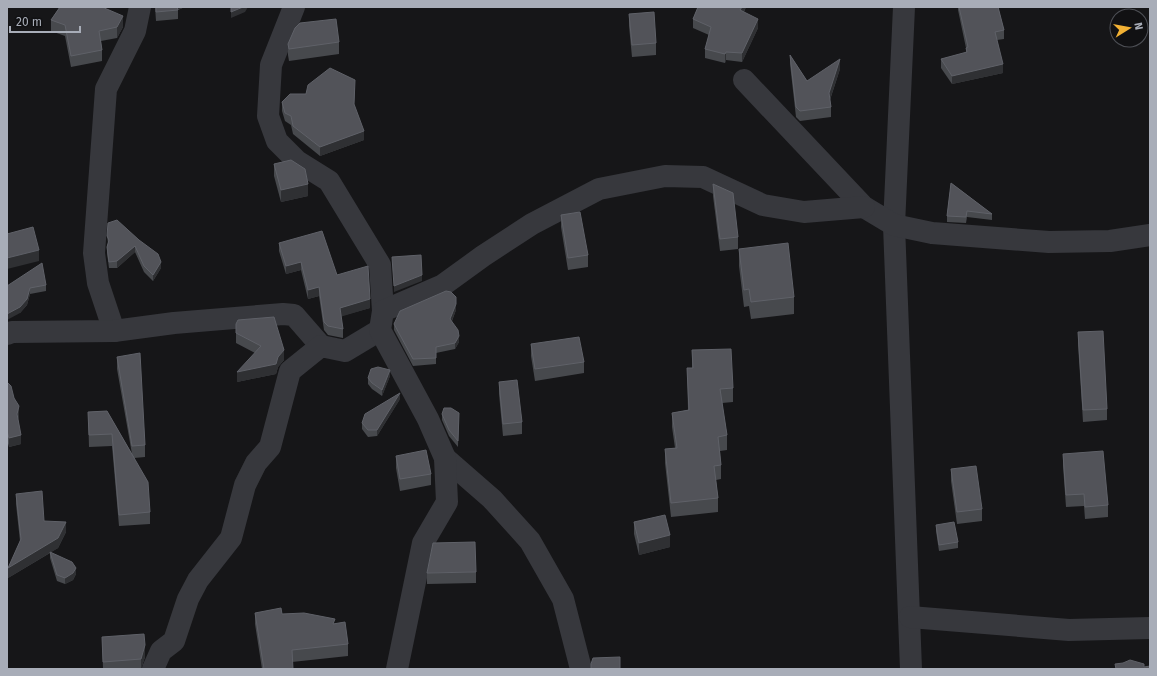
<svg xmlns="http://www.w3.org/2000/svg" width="1157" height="676" font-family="'Fira Sans',sans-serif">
<rect width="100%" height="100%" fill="#161618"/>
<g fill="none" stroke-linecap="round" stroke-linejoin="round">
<g stroke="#37383d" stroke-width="22">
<path d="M294,7L271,65L268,116L277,141L297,161L329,181L380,265L383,311"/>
<path d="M904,7L894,225L911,669"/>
<path d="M744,80L864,207L894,225L932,233L1049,242L1110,241L1150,235"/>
<path d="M114,331L98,283L94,253L106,89L135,31L140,7"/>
<path d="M7,334L12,332L114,331L174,323L283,314L294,315L321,346"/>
<path d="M445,458L492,499L530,541L563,599L581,669"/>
<path d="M910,617L1069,630L1150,628"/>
<path d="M153,669L161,651L174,641L188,599L198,580L231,538L245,485L256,463L270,447L290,371L321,346L345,351L380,330"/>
<path d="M397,669L423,543L447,502L445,458L428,419L380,330L383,311L443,285L483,256L532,224L599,189L665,176L703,177L763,205L804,212L864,207"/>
</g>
</g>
<g fill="#47494d">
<path d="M59,7H102L123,27L117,38L101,41L102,50V61L71,67L65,36L51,31V20L59,8Z"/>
<path d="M155,7H185L178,10V19L156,21Z"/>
<path d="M698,7H746L744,12L758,28L742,62L726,60L725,63L705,58V49L709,35L693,28V19Z"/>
<path d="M958,7H998L1004,30V39L997,40L1003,73L952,84L941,68V59L966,53V48L958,10Z"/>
<path d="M629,14L656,43V55L632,57L629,26Z"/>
<path d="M339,42V54L289,61L288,55V44Z"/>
<path d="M790,55L807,81L840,69L830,100L831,107V117L800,121L796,117L790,64Z"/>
<path d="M355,88L354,105L364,140L320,156L293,134L291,125L285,121L282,111V102L306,94Z"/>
<path d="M274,164L308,196L281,202L274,176Z"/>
<path d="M951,183L992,214V220L967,217L966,223L947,222V216Z"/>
<path d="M713,184L738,237V249L720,251L713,196Z"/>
<path d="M561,215L588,255V267L568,270L561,227Z"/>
<path d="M107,236L139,240L161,268L153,281L144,272L135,252L117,268H109L107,253V247L108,243Z"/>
<path d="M279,243L337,275L370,308L341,316L343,329V338L328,335L324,330L319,296L308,299L301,270L286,274L279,251Z"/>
<path d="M739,249L794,297V314L751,319L749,306L744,307L739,266Z"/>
<path d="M46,285V291L30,294L27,305L20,313L7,286Z"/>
<path d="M456,310L452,321L459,342L455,349L436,353V364L413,366L394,330V324Z"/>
<path d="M236,324L284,360L278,367L276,374L237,382L255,353L236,343Z"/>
<path d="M1078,332L1107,409V420L1083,422L1078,344Z"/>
<path d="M531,344L584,362V373L535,381L531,356Z"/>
<path d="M692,350L733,388V402L722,403L727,435V450L720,451L721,465V479L716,480L718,498V512L671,517L665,463V449L675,448L672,427V413L688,410L687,368H692Z"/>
<path d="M117,357L145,445V457L134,458L150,512V524L119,526L112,446L89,447L88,412L107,411L132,454L117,369Z"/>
<path d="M390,376L382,396L372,389L368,384V378Z"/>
<path d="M7,382L14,398L19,415L18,420L21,444L9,447L7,440Z"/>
<path d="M499,382L522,422V434L503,436L499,394Z"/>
<path d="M400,399L377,436L368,437L362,429V423Z"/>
<path d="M459,413L458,447L449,436L442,420V414Z"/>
<path d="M1063,454L1108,505V517L1085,519L1084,506L1066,507L1063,466Z"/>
<path d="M396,456L431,474V485L400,491L396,468Z"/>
<path d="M951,469L982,509V521L957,524L951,481Z"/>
<path d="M16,494L44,521L66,532L58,548L51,552L76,574L73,580L65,584L57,581L50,558V553L8,578L20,541L16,504Z"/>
<path d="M634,522L670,547L639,555L634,534Z"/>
<path d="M936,525L958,542V548L939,551L936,531Z"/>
<path d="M476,572V583L427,584V573Z"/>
<path d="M255,613L282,614L335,624L348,644V656L292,662L293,669H262L255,624Z"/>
<path d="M102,637L145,657L141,669H103Z"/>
</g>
<g fill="#2f3033">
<path d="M177,7H185L177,10Z"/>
<path d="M243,7H248L245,12L231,18V12Z"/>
<path d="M742,7H746L740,19V10Z"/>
<path d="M123,16V27L117,38V27Z"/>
<path d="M758,19V28L742,62V53Z"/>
<path d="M726,52V60L725,63V54Z"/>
<path d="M840,59V69L829,102V93Z"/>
<path d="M1003,64V73L952,84V76Z"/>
<path d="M364,131V140L320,156V147Z"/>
<path d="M308,184V196L281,202V190Z"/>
<path d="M135,246V252L117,268V261Z"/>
<path d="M39,250V261L7,269V258Z"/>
<path d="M161,262V268L153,281V275Z"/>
<path d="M301,262V270L286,274V266Z"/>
<path d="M422,275V281L394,292V286Z"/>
<path d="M319,287V296L308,299V290Z"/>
<path d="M30,288V294L27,305L20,313L7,320V314Z"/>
<path d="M370,299V308L340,317V308Z"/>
<path d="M456,304V310L450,325V319Z"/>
<path d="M459,336V342L455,349V343Z"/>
<path d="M284,350V360L278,367L276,374L237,382V372L278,357Z"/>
<path d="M390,370V376L382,396V390Z"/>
<path d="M400,393V399L377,436V430Z"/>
<path d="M19,406V415L17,423V414Z"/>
<path d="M21,435V444L9,447V438Z"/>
<path d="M66,522V532L58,548L8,578V568Z"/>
<path d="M670,535V547L639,555V543Z"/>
<path d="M76,568V574L73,580L65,584V578Z"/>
<path d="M145,645V657L141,669V659Z"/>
</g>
<g fill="#525359" stroke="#5f6168">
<path d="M60,7H102L123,16L117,27L99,31L102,50L71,56L65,25L51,20Z"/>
<path d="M156,7H177L178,10L156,12Z"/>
<path d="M231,7H243L231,12Z"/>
<path d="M698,7H742L740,10L758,19L742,53L726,52L725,54L705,49L711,27L693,19Z"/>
<path d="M959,7H998L1004,30L995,32L1003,64L952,76L941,59L967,52L966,48L968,47Z"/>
<path d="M654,12L656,43L632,45L629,14Z"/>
<path d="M336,19L339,42L289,49L288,44L295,28L300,23Z"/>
<path d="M790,55L807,81L840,59L829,93L831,107L800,111L796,107Z"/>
<path d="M330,68L355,80L354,104L364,131L320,147L293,126L291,116L285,113L282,102L290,94H306L308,85Z"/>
<path d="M291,160L305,169L308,184L281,190L274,164Z"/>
<path d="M951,183L992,214L967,211L966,217L947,216Z"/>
<path d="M713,184L733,193L738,237L720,239Z"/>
<path d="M580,212L588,255L568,258L561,215Z"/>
<path d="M117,220L139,240L158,254L161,262L153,275L144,266L135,246L117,261L109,262L107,247L109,240L107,236L108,223Z"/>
<path d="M33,227L39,250L7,258V234Z"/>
<path d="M322,231L337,275L368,266L370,299L340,308L343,329L328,326L324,322L319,287L308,290L301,262L286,266L279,243Z"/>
<path d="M788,243L794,297L751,302L749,289L744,290L739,249Z"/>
<path d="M421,255L422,275L394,286L392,257Z"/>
<path d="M42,263L46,285L30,288L27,299L20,307L7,314V286Z"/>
<path d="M446,291L451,292L456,297V304L450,319L458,330L459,336L455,343L436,347V358L413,359L394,324L400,311Z"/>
<path d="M274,317L284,350L278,357L276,364L237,372L261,346L236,333V324L238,320Z"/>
<path d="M1103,331L1107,409L1083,410L1078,332Z"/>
<path d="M579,337L584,362L535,369L531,344Z"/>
<path d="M731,349L733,388L720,389L727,435L718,437L721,465L714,466L718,498L671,503L665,449L677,448L672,413L689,410L687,368H693L692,350Z"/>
<path d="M140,353L145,445L132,446L117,357Z"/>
<path d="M378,367L390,370L382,390L372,383L368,378L371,369Z"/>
<path d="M517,380L522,422L503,424L499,382Z"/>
<path d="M7,382L11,386L14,398L19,406L17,414L21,435L9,438L7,431Z"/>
<path d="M400,393L377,430H368L362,423L365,414Z"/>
<path d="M444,408H451L459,413L458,441L449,430L442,414Z"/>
<path d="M107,411L148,482L150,512L119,515L112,434L89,435L88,412Z"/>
<path d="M426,450L431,474L400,479L396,456Z"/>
<path d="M1103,451L1108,505L1085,507L1084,494L1066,495L1063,454Z"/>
<path d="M976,466L982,509L957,512L951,469Z"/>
<path d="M42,491L44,521L66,522L58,538L8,568L21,539L16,494Z"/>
<path d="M665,515L670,535L639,543L634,522Z"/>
<path d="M954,522L958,542L939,545L936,525Z"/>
<path d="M475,542L476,572L427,573L433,543Z"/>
<path d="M50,552L72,562L76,568L73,573L65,578L57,575Z"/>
<path d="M281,608L282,614L304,613L335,619L333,624L345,622L348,644L292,650L293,669H264L255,613Z"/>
<path d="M144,634L145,645L141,659L103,662L102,637Z"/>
<path d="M620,657V669H591V664L593,658Z"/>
<path d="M1130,660L1144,664V667L1150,666V669H1116L1115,664L1123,663Z"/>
</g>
<rect width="1157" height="676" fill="none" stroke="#a8adb8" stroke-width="16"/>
<g transform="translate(1129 28) rotate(79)"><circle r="19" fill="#111113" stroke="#4d4f55"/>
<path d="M0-3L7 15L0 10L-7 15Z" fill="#f2b134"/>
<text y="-6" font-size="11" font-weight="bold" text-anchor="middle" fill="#a8adb8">N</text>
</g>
<path d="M10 26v6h70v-6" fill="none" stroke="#a8adb8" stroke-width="2"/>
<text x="16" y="26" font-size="12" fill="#a8adb8" stroke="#111113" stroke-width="3" paint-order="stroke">20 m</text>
</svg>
